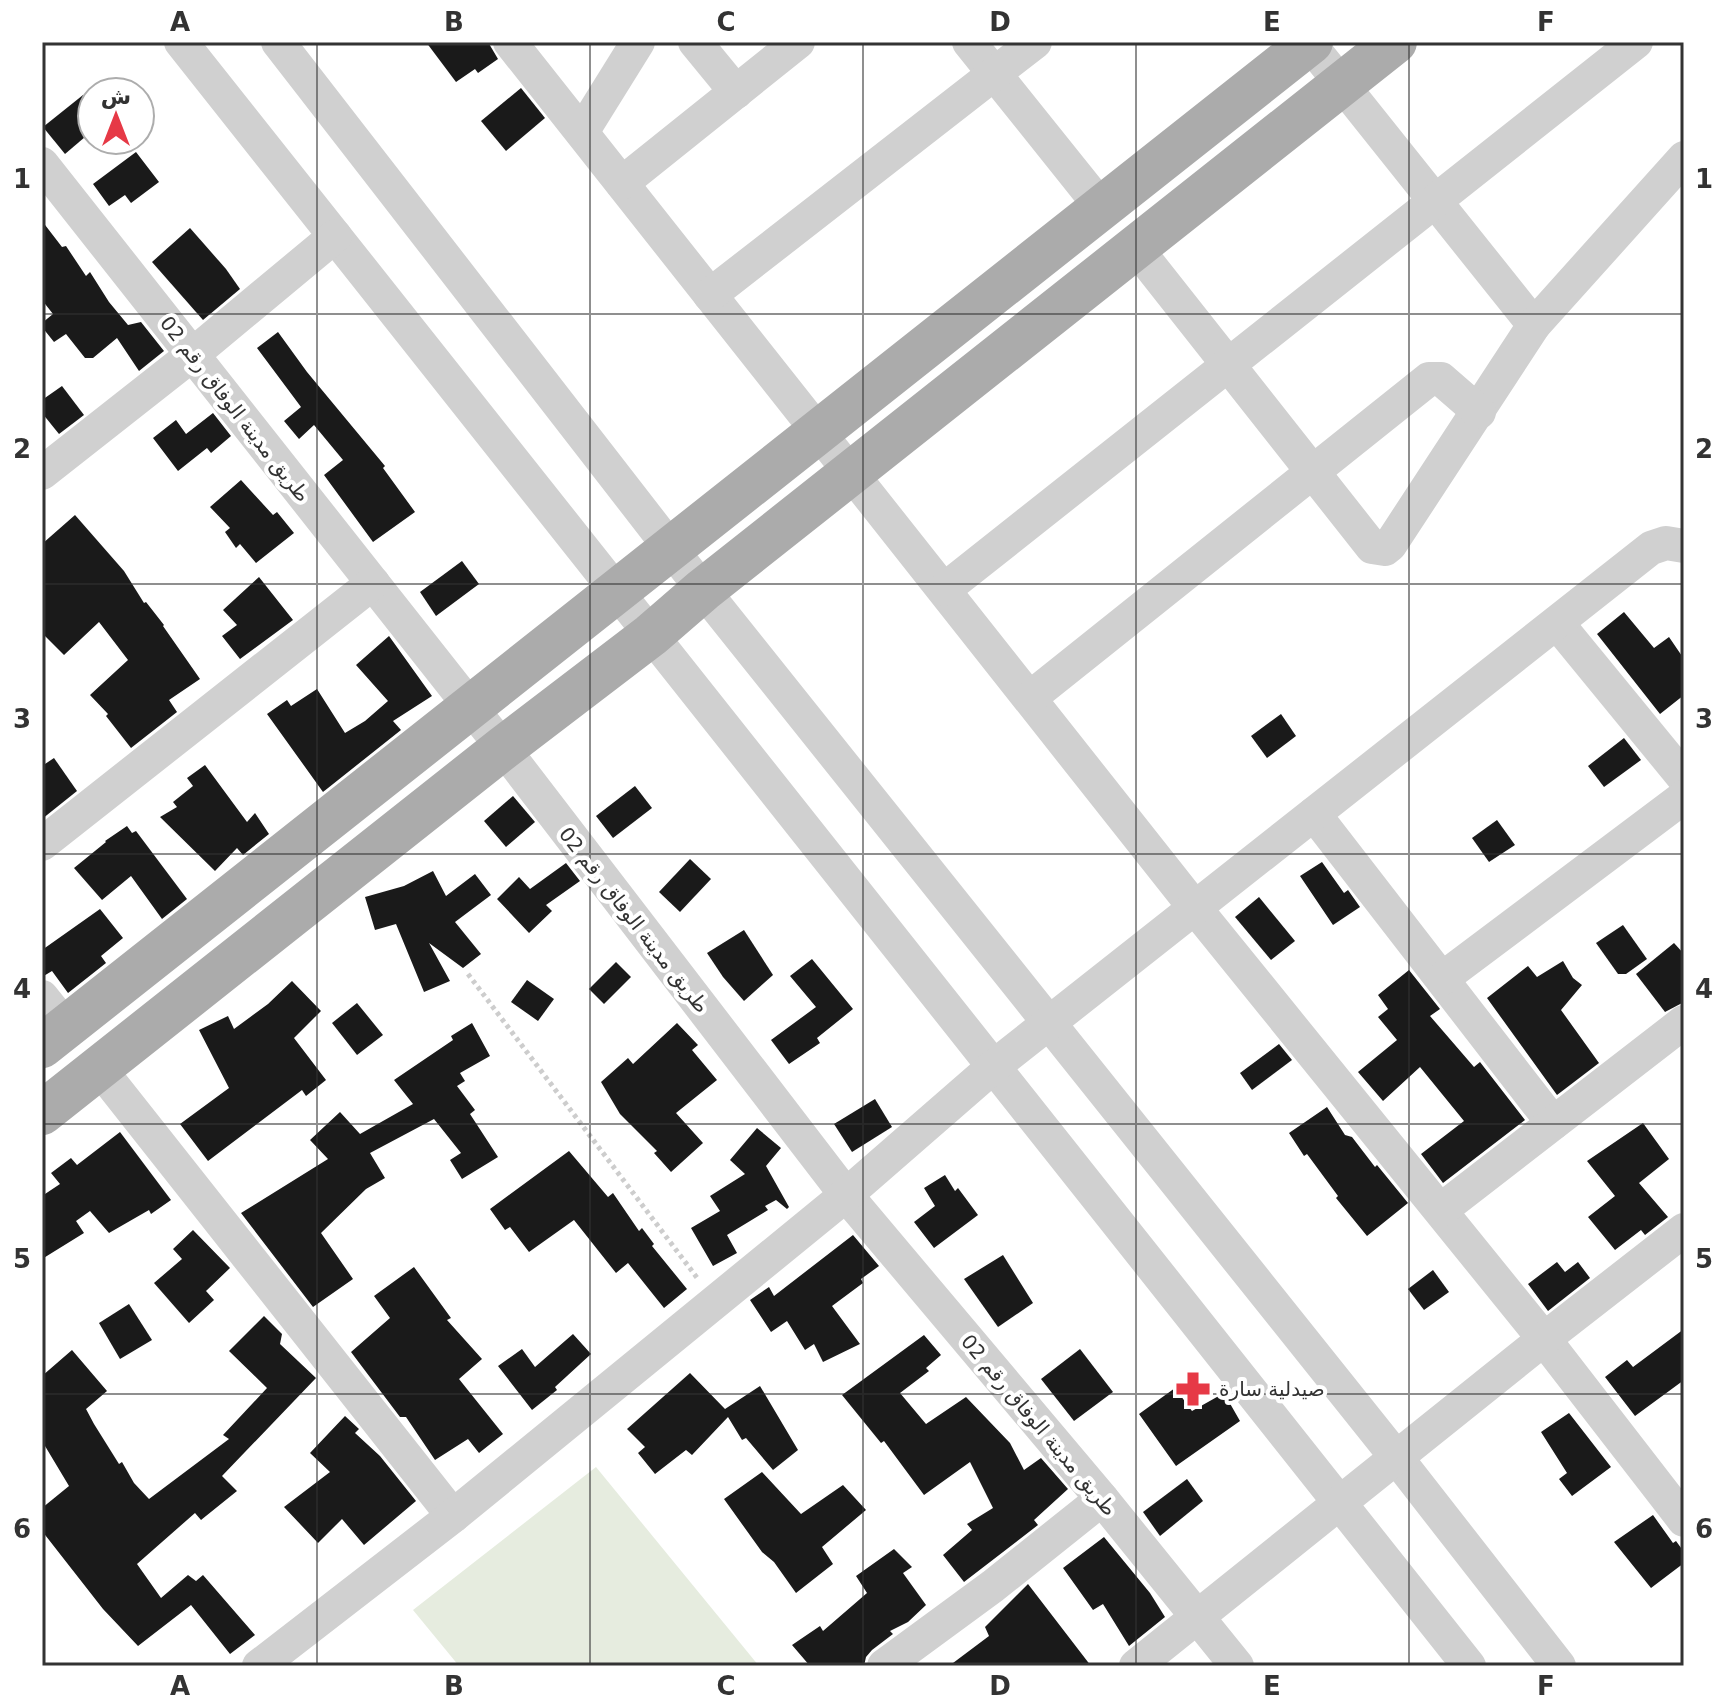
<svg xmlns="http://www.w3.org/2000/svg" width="1726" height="1708" font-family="'DejaVu Sans',Cairo,sans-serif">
<rect width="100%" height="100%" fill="#fff"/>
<path fill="#e6ecdf" d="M596,1467L759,1666H459L413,1610Z"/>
<g fill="#1a1a1a">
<path d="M426,42H488L498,59L478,73L475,69L456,82Z"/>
<path d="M521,88L545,118L506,151L481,121Z"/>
<path d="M83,95L92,106V131L65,154L43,127Z"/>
<path d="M136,152L159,182L131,203L125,195L109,206L93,184Z"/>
<path d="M42,221L62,247L66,246L86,276L90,272L109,302L128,325L141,322L164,351L139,371L117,338L93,358H85L66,334L54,342L42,327V323L53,314L42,300Z"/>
<path d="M190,228L226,269L240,289L203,320L152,262Z"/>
<path d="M278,332L307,372L385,466L383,468L415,512L373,542L324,475L343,460L314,425L299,439L284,421L301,407L257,348Z"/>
<path d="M62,386L84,415L59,434L42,413V400Z"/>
<path d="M213,413L231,436L211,453L207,448L178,471L153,438L176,420L186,434Z"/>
<path d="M241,480L273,515L277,512L294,533L256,563L240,544L236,548L225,532L230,528L210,507Z"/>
<path d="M75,515L124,571L144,603L146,602L164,625L163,626L200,679L169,700L177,712L131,748L106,716L108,714L90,695L128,660L99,622L64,655L42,633V544Z"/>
<path d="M462,561L479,584L436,616L420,592Z"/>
<path d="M259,577L293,620L240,659L222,636L237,625L223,610Z"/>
<path d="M1624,612L1654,648L1669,637L1684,659V695L1660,714L1597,634Z"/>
<path d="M389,636L432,696L393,721L401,730L323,792L267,714L287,700L291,706L317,689L345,733L365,721L388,701L356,665Z"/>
<path d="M1281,714L1296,736L1267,758L1251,736Z"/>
<path d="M1624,738L1641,760L1604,787L1588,766Z"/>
<path d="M54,758L77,791L42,819V766Z"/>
<path d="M205,765L247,822L255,813L269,834L243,855L237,848L215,871L160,817L177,807L173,802L193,786L187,778Z"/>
<path d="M635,786L652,808L613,838L596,816Z"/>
<path d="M513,796L535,822L506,847L484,821Z"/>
<path d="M1497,820L1515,845L1489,862L1472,838Z"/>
<path d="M127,826L132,833L136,831L187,899L162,919L131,876L102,900L74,868L106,842L105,841Z"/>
<path d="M690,859L711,879L680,912L659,892Z"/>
<path d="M1322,862L1344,893L1348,890L1360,907L1333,925L1300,876Z"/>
<path d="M566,863L580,881L546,905L552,911L529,933L497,899L519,877L530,889Z"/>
<path d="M433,871L446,896L475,874L491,895L455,922L481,954L463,968L429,943L450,981L424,992L396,924L375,930L365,897L404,886Z"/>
<path d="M1259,897L1295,941L1271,960L1235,917Z"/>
<path d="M100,909L123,938L101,956L106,963L68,993L52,971L42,977V950Z"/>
<path d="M1623,925L1647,959L1626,974H1618L1596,943Z"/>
<path d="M744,930L773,975L744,1001L723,977L707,953Z"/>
<path d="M1674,943L1684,954V1002L1665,1012L1636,974Z"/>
<path d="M812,959L853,1009L817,1038L820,1043L789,1064L771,1040L816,1007L790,976Z"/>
<path d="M1563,961L1573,978L1582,985L1561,1010L1599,1063L1557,1095L1487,998L1528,966L1537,977Z"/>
<path d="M616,962L631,977L604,1004L589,989Z"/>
<path d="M1409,970L1440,1009L1430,1016L1474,1067L1480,1062L1525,1120L1443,1183L1421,1154L1464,1121L1420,1067L1383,1101L1358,1072L1397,1040L1378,1017L1388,1009L1378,995Z"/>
<path d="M527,980L554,999L538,1021L511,1002Z"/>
<path d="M292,981L321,1011L294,1038L326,1080L306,1096L302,1090L208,1161L180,1124L229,1088L199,1030L228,1016L234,1029L268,1004Z"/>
<path d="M357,1003L383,1035L357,1055L332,1023Z"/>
<path d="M472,1023L490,1056L460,1073L465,1081L457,1086L475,1110L470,1114L498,1157L462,1179L450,1160L461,1153L434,1119L370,1153L385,1178L366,1189L321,1233L353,1279L313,1307L241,1213L328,1159L310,1140L340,1112L360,1134L413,1104L394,1080L453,1040L451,1036Z"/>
<path d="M677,1023L698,1045L692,1050L717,1080L676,1113L703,1143L671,1172L654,1153L657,1151L620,1114L601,1082L628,1058L633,1064Z"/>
<path d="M1279,1044L1292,1060L1252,1090L1240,1073Z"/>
<path d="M875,1099L892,1127L852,1152L834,1124Z"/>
<path d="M1327,1107L1345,1135L1352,1137L1375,1167L1377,1165L1408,1203L1367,1236L1336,1198L1338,1196L1307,1154L1304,1156L1289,1133Z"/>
<path d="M1643,1123L1669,1159L1639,1183L1668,1217L1645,1235L1641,1230L1615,1250L1588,1217L1615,1196L1587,1161Z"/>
<path d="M757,1128L781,1148L766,1166L789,1207L787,1209L776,1200L765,1206L768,1210L727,1235L737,1253L713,1266L691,1228L720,1211L710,1196L745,1174L730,1160Z"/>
<path d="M120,1132L171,1200L151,1214L149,1210L109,1233L90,1211L76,1221L84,1233L42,1259V1196L60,1184L51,1173L71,1158L77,1165Z"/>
<path d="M569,1151L608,1197L613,1193L639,1231L642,1228L654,1244L652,1246L687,1289L664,1308L628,1263L616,1273L574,1220L529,1252L510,1227L505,1230L490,1209Z"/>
<path d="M945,1175L955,1191L958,1188L978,1215L934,1248L914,1222L935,1206L924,1188Z"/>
<path d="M193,1230L230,1268L206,1291L214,1300L189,1323L154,1283L182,1259L173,1249Z"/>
<path d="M853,1235L879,1266L861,1279L863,1283L832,1306L860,1344L823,1362L814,1344L805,1350L787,1321L771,1332L750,1300L769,1287L774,1296Z"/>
<path d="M1003,1255L1033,1303L998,1327L964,1279Z"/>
<path d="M1557,1262L1565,1272L1578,1262L1590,1278L1548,1311L1528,1284Z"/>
<path d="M414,1267L451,1318L447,1320L482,1359L459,1379L503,1434L479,1453L468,1439L435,1460L406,1417H400L351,1352L390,1318L374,1296Z"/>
<path d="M1433,1270L1449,1292L1424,1310L1408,1289Z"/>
<path d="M129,1304L152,1340L120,1359L99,1323Z"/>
<path d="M264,1316L282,1334L280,1344L316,1378L222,1476L237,1491L201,1520L195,1513L137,1564L161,1598L188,1575L196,1581L203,1575L255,1635L230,1654L191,1605L138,1646L103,1609L42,1531V1508L69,1486L42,1441V1376L72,1350L107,1391L86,1409L94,1424L119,1464L122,1462L134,1483L149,1499L229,1439L223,1435L267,1388L229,1351Z"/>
<path d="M1684,1329V1380L1635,1416L1605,1377L1627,1360L1633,1367Z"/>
<path d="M573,1334L591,1354L555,1387L557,1390L532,1410L498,1366L522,1349L535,1367Z"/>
<path d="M924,1335L941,1355L926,1368L929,1371L900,1393L926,1424L966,1397L1010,1443L1024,1470L1041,1458L1068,1489L1034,1520L1038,1525L964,1582L943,1555L972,1530L967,1524L993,1508L970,1462L924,1495L884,1441L881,1443L842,1395Z"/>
<path d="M1080,1349L1113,1392L1074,1421L1041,1379Z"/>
<path d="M690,1373L725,1409L760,1386L798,1450L773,1470L746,1438L742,1440L728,1417L692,1455L686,1450L655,1474L638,1453L645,1447L627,1429Z"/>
<path d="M1175,1388L1192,1411L1224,1393L1240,1421L1176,1466L1139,1414Z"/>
<path d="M1569,1413L1611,1467L1572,1496L1559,1479L1567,1473L1541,1432Z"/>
<path d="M345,1416L359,1429L355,1433L380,1456L416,1501L364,1545L342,1519L318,1543L284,1507L330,1472L310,1453Z"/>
<path d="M762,1472L801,1514L843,1485L866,1510L822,1547L833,1564L796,1593L774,1562L762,1552L724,1499Z"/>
<path d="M1187,1479L1203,1501L1160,1536L1143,1512Z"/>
<path d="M1653,1515L1673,1543L1676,1541L1684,1552V1563L1651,1588L1614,1542Z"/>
<path d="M1104,1537L1150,1593L1165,1617L1129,1646L1103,1604L1093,1610L1063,1568Z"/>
<path d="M894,1549L912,1567L903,1573L926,1605L908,1622L890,1631L893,1634L872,1650L866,1657L864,1666H810L792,1645L820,1626L823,1631L867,1593L856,1576Z"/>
<path d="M1028,1584L1091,1666H949L989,1636L985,1627Z"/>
</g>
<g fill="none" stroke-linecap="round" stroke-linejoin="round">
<path stroke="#cdcdcd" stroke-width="5" stroke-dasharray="4 4" stroke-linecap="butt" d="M468,974L698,1279"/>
<g stroke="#d0d0d0" stroke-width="34">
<path d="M181,42L1469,1666"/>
<path d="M278,42L703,590L1396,1457L1559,1666"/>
<path d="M510,42L1195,908L1544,1339L1684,1520"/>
<path d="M695,42L736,92"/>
<path d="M969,42L1102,208"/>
<path d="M1308,42L1534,325"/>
<path d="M582,132L638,42"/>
<path d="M42,164L503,748L846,1195L1102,1499L1237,1666"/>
<path d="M622,183L798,42"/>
<path d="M1136,248L1372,547L1385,549L1390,545L1534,325L1684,158"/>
<path d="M710,295L1035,42"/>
<path d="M42,473L192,355L335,236"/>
<path d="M945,589L1636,42"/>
<path d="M1557,623L1684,778"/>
<path d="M1031,697L1429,379H1441L1479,412"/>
<path d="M1314,814L1553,1123"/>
<path d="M42,844L373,583"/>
<path d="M1443,978L1684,797"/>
<path d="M42,997L66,1027"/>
<path d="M99,1068L453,1516"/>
<path d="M1441,1210L1684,1022"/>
<path d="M259,1666L453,1516L846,1195L993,1067L1651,548L1666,543L1684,546"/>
<path d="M884,1666L993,1586L1102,1499"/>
<path d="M1136,1666L1544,1339L1684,1230"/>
</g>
<g stroke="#ababab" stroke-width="44">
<path d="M42,1046L1311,42"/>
<path d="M42,1113L503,748L651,635L703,590L1395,42"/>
</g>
</g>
<path fill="none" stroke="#333" stroke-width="2" stroke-opacity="0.55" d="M317,42V1666M590,42V1666M863,42V1666M1136,42V1666M1409,42V1666M42,314H1684M42,584H1684M42,854H1684M42,1124H1684M42,1394H1684"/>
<defs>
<g id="pharmacy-bare" transform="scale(2.76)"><path d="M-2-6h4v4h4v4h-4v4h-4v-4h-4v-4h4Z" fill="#e63946" stroke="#fff" stroke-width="2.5" paint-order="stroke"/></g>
</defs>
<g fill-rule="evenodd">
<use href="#pharmacy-bare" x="1193" y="1389"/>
</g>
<g text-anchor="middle" stroke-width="8" stroke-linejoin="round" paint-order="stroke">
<g font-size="20" fill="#333" stroke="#fff">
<text transform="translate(235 409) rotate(52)" y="7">طريق مدينة الوفاق رقم 02</text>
<text transform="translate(634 920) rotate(52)" y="7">طريق مدينة الوفاق رقم 02</text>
<text transform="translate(1039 1425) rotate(50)" y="7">طريق مدينة الوفاق رقم 02</text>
</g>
<g font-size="20" fill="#333" stroke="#fff" text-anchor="start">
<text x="1219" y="1396">صيدلية سارة</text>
</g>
</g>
<rect width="1726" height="1708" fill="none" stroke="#ffffff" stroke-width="88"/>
<g transform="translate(116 116)"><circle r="38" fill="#ffffff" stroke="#adadad" stroke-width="2"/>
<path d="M0-6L14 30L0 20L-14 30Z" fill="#e63946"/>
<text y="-12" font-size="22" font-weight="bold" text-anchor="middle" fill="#333333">ش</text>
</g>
<rect x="44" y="44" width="1638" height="1620" fill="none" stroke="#333" stroke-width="3"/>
<g font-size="26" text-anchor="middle" font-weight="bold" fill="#333">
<text x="180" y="31">A</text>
<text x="454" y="31">B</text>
<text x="726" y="31">C</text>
<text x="1000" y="31">D</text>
<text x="1272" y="31">E</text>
<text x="1546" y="31">F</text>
<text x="22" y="188">1</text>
<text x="1704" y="188">1</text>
<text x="22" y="458">2</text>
<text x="1704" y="458">2</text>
<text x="22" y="728">3</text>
<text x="1704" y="728">3</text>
<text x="22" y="998">4</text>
<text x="1704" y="998">4</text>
<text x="22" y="1268">5</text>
<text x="1704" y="1268">5</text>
<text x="22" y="1538">6</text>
<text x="1704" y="1538">6</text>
<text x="180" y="1695">A</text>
<text x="454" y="1695">B</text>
<text x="726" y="1695">C</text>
<text x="1000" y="1695">D</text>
<text x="1272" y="1695">E</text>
<text x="1546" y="1695">F</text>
</g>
</svg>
